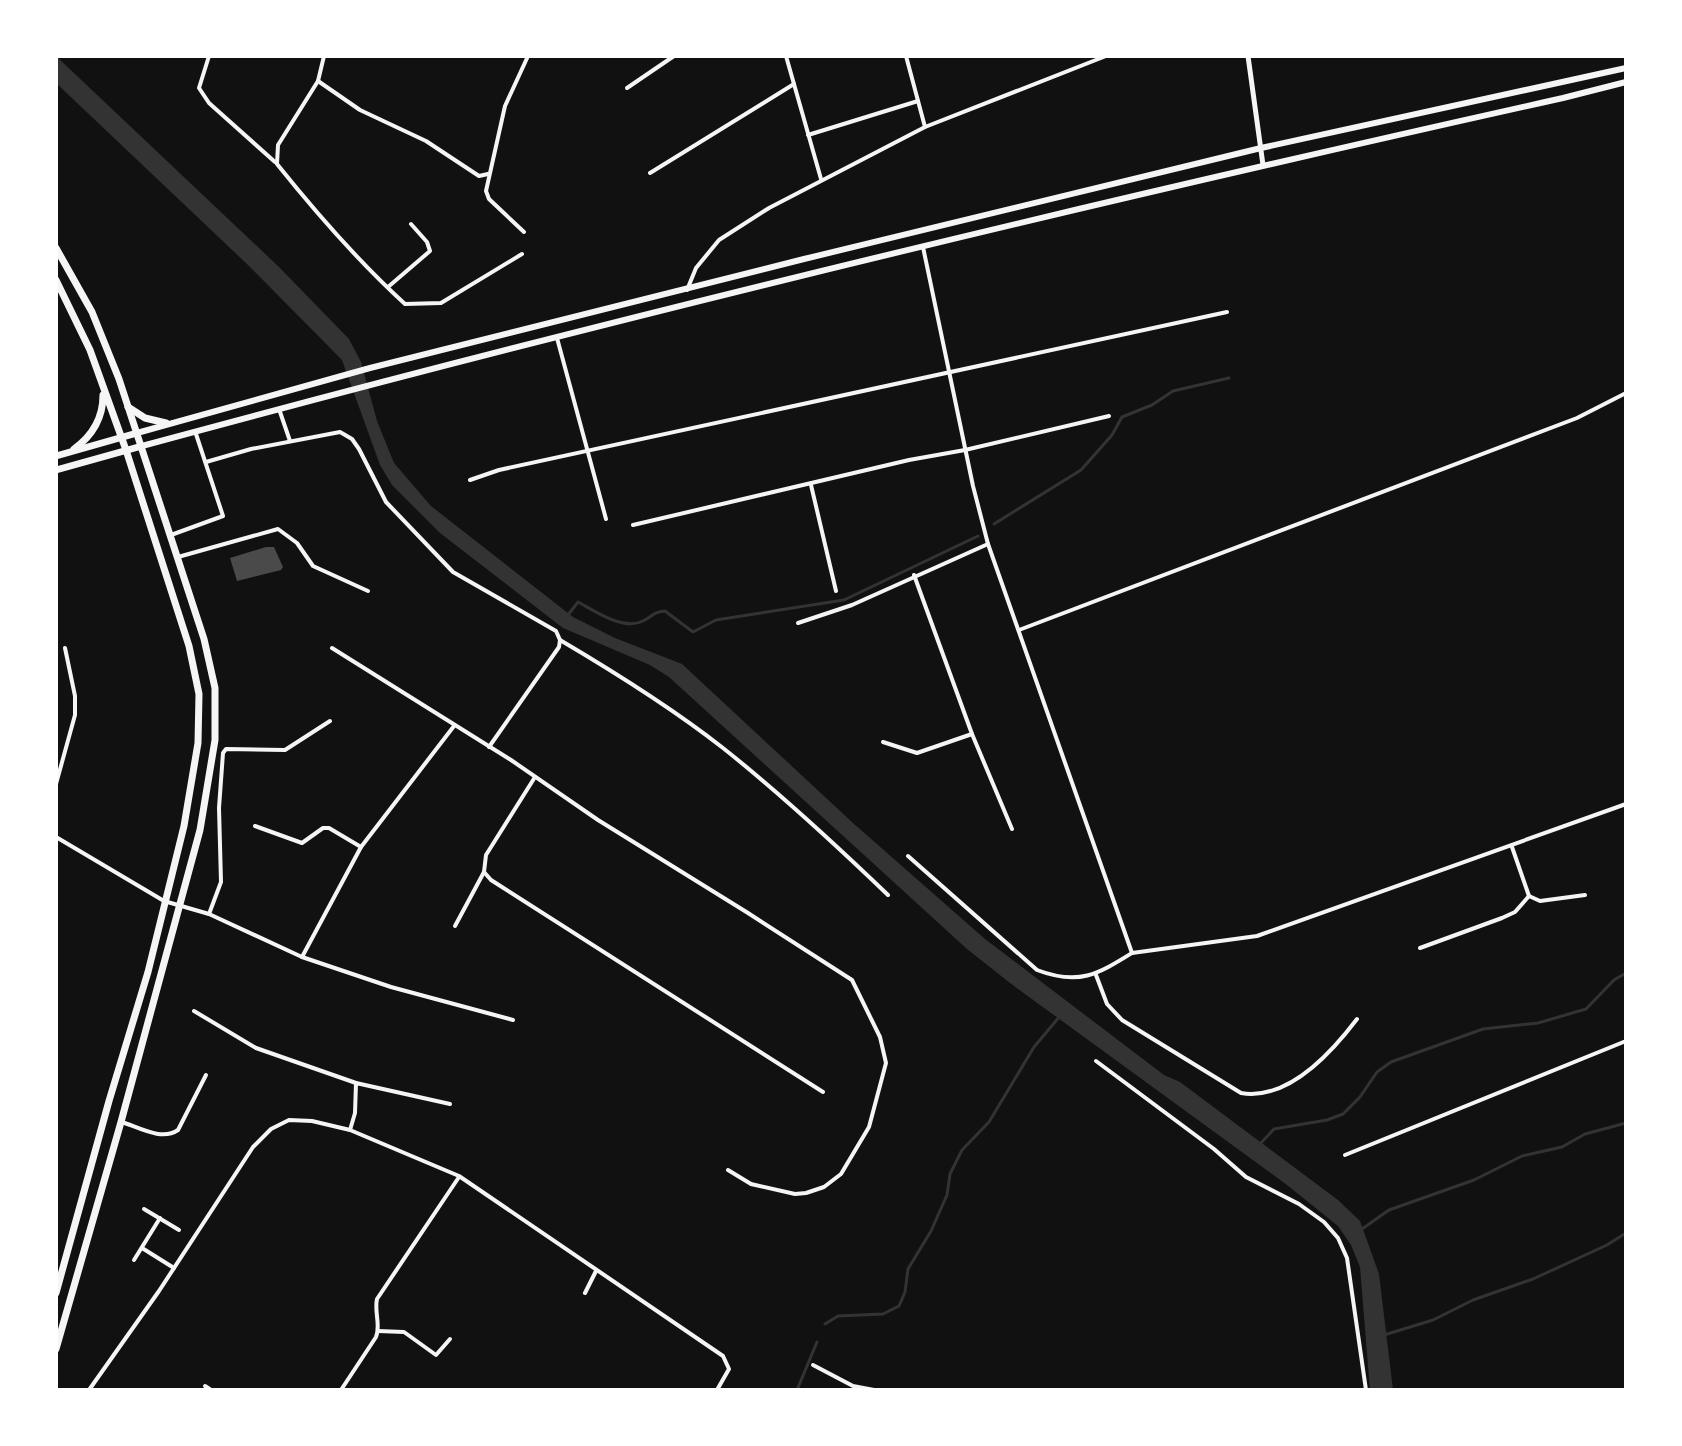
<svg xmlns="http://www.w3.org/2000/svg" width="1682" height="1446" font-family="'Fira Sans Condensed',sans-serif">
<rect width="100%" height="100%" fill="#111"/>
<path fill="#333" d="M56,56L279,267L349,339L361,362L377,421L394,463L431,506L573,617L615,638L682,664L853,823L985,939L1164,1075L1180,1082L1338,1200L1360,1221L1379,1274L1393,1390H1370L1360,1267L1351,1245L1338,1226L1287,1185L1010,983L967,949L669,677L650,665L563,628L440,533L392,485L380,465L342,360L248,265L56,83Z"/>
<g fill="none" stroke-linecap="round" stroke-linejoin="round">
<g stroke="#333" stroke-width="3">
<path d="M994,524L1081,470L1112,435L1122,417L1152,405L1173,391L1229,378"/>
<path d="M568,615L578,602C595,611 623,631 643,621C653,616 653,612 665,611L693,632L716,620L844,600L978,536"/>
<path d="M1260,1144L1274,1129L1327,1120L1343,1114L1360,1097L1377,1072L1391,1062L1483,1029L1538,1023L1586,1009L1614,980L1626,973"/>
<path d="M1362,1229L1389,1210L1474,1180L1522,1156L1562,1147L1585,1134L1626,1123"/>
<path d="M825,1324L838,1316L883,1314L899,1306L905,1292L908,1269L931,1231L947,1195L950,1174L962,1150L989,1122L1034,1047L1060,1016"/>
<path d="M1384,1335L1433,1320L1473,1300L1533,1279L1607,1245L1626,1233"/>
<path d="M797,1390L817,1342"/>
</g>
</g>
<path fill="#4a4a4a" d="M266,547H274L283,567L281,570L237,581L230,558Z"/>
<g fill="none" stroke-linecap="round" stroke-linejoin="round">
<g stroke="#f5f5f5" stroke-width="4">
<path d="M209,56L199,88L209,103L275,162"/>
<path d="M324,56L318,81L278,145L277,164C317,214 358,261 405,304L441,303L522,254"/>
<path d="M786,56L821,179"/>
<path d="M906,56L925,127"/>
<path d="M318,81L360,110L426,141L479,176L488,174"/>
<path d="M627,88L674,56"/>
<path d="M808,135L918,101"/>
<path d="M650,173L794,84"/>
<path d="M524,232L489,199L486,191L505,106L528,56"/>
<path d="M923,247L973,486L988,544L1132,953"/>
<path d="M388,287L430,251L427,242L411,224"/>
<path d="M687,290L696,268L719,240L769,208L925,127L1106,56"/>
<path d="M557,338L606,519"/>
<path d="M279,409L290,441"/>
<path d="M206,462L251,449L340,432L352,439L359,449L386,502L453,572L556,631L560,640L559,647L489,747"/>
<path d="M470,480L499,470L1227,312"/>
<path d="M811,485L836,591"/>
<path d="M633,525L909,460L965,450L1109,416"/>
<path d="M171,535L223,516L195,431"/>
<path d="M178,557L278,529L297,543L313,566L368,591"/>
<path d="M914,575L972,734L1012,829"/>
<path d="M798,623L852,605L988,544"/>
<path d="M1019,630L1577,418L1626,393"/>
<path d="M560,640C616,673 672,708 723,748C781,794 835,844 888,895"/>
<path d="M332,648L511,760L598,820L748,913L852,980L880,1037L886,1063L869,1127L841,1174L824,1187L806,1193L795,1194L751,1184L728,1170"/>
<path d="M883,742L917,753L972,734"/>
<path d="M535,777L486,855L484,872L491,880L823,1092"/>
<path d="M56,784L75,715V696L65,648"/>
<path d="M255,826L302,843L323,828H329L361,847"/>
<path d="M56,837L164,901L209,914L302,957L391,987L513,1020"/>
<path d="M1512,847L1529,896L1540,901L1585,895"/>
<path d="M908,856L1037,970C1079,986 1098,974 1132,953"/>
<path d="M209,914L221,882L219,808L223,753L226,749L285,750L330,721"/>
<path d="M455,926L484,872"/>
<path d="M1420,948L1502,918L1515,912L1529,896"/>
<path d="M1132,953L1257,936L1626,804"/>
<path d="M302,957L361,847L454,726"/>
<path d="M1096,975L1107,1004L1122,1020L1241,1093C1288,1101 1332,1052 1357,1019"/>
<path d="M194,1011L256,1048L356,1083"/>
<path d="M1096,1061L1214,1149L1246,1177L1299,1204L1324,1222L1338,1238L1347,1258L1366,1390"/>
<path d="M122,1122C140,1128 162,1141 178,1130L206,1075"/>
<path d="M350,1130L355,1113L356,1083L450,1104"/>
<path d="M1345,1155L1626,1041"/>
<path d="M144,1209L179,1230"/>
<path d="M142,1248L174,1268"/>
<path d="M134,1260L160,1218"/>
<path d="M585,1293L596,1271"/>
<path d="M378,1331L404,1332L436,1355L450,1339"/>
<path d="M813,1365L853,1386L874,1390"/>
<path d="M205,1386L211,1390"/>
<path d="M89,1390L159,1291L253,1147L271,1129L289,1120L312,1121L350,1130L459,1176L723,1356L729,1369L717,1390"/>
<path d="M341,1390L376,1337C381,1325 374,1312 377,1299L459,1177"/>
</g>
<path stroke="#f5f5f5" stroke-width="5" d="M1248,56L1263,165"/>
<g stroke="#f5f5f5" stroke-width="6">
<path d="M137,433L370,368L804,259L1261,148L1626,68"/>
<path d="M142,446C613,318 1087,204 1563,98L1626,82"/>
</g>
<g stroke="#f5f5f5" stroke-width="7">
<path d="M56,248L92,312L119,379L204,639L215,688V740L200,830L121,1122L56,1349"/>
<path d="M56,280L90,350L126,450L189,646L199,694L198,743L184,826L148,972L109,1101L56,1293"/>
<path d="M128,407L145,418L166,423"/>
<path d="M74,449C92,436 103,418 103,395"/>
<path d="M56,456L137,433"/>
<path d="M56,470L142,446"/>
</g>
</g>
<rect width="1682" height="1446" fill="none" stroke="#ffffff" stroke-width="116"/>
</svg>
